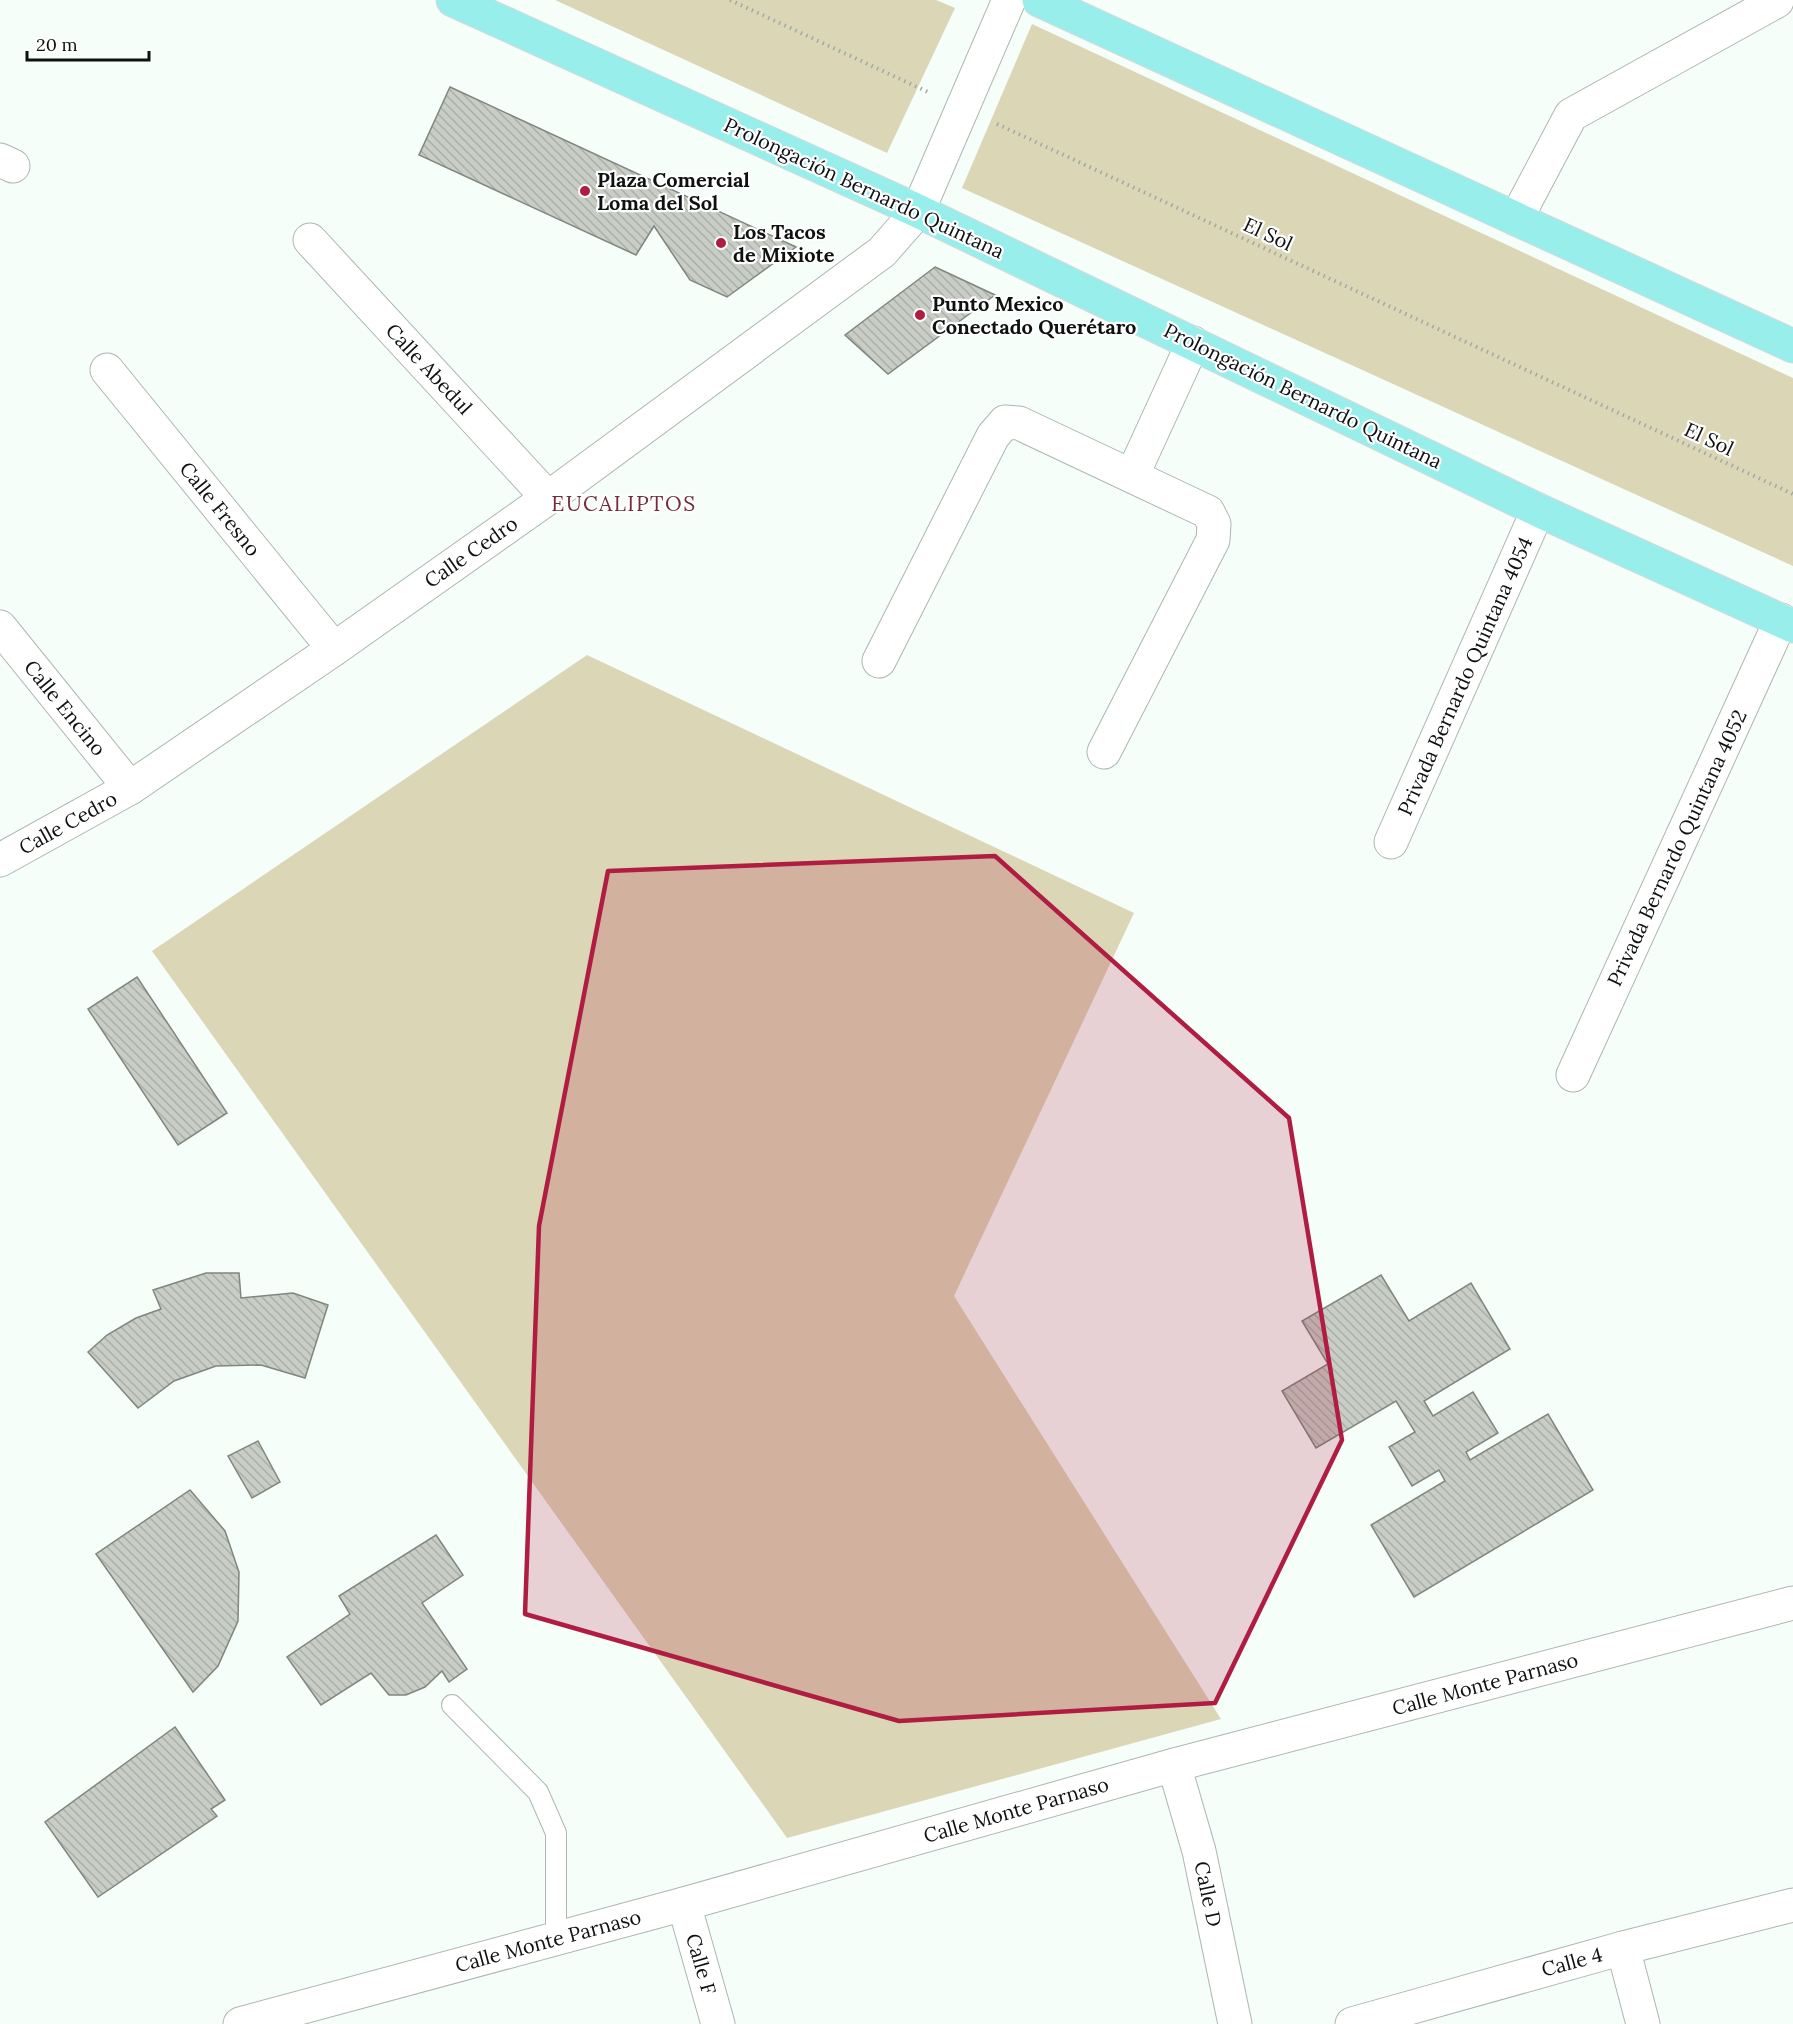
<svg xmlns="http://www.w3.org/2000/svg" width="1793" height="2024" font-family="Lora,serif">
<defs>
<pattern id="building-back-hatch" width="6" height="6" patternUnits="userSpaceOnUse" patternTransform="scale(1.5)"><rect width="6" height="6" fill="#c8cdc5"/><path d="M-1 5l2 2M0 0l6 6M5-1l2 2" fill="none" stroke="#abafa8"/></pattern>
</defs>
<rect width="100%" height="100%" fill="#f5fef9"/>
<g fill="#dbd7b6">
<path d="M555,0H936L955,8L887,153Z"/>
<path d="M1032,24L1793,378V566L962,188Z"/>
<path d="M587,655L1134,913L954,1296L1221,1719L787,1838L152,951Z"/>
</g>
<g fill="url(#building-back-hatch)" stroke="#81867e" stroke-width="1.5">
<path d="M450,87L796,247L727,297L690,280L654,226L636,255L419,155Z"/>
<path d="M935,267L995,295L888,374L845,335Z"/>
<path d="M137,977L227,1113L178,1145L88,1009Z"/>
<path d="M206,1273H239L241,1298L293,1293L328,1305L305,1378L261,1365L216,1366L174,1381L138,1408L88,1352L107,1335L136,1318L161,1309L153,1290Z"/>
<path d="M1381,1275L1409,1321L1471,1283L1510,1349L1424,1401L1433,1416L1473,1392L1498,1433L1466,1452L1470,1460L1548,1414L1593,1490L1414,1597L1371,1525L1445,1481L1439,1470L1412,1486L1389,1447L1415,1432L1396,1401L1316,1448L1282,1391L1328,1364L1302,1321Z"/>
<path d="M258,1441L280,1482L252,1498L228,1456Z"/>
<path d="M190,1490L225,1531L239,1572L238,1621L218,1666L193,1692L96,1554Z"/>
<path d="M436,1535L463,1575L422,1603L467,1669L449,1682L442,1671L425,1687L406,1695H389L371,1673L321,1705L287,1657L350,1614L339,1596Z"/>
<path d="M175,1727L225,1800L211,1809L217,1816L98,1897L45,1822Z"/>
</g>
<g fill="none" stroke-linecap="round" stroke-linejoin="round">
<g stroke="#adb6b1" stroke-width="22">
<path id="lane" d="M452,1705L538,1792L556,1833V1939"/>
</g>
<g stroke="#adb6b1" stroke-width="35">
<g id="street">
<path d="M0,160L13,166"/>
<path d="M1516,219L1571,115L1777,1"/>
<path d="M310,240L548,498"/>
<path d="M107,370L334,649"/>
<path d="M1132,476L1193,343"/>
<path d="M0,627L130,788"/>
<path d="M879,661L993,436L1005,422L1019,423L1208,512L1214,524L1213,540L1104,752"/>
<path d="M1391,842L1538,510"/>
<path d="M0,860L130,788L334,649L548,498L882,252L918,211"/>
<path d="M1573,1075L1781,620"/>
<path d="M1174,1765L1199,1851L1235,2024"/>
<path d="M684,1904L718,2024"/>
<path d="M1623,1948L1643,2024"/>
<path d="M240,2024L684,1904L1174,1765L1793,1603"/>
<path d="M1352,2024L1623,1948L1793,1905"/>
</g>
</g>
<g stroke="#adb6b1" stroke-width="35">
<path id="secondary" d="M918,211L1009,0"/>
</g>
<g stroke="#d8d9d9" stroke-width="35">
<g id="primary">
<path d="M453,0L918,211L1538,510L1793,626"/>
<path d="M1039,0L1793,346"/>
</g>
</g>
<g stroke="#a2a8a4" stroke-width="4" stroke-dasharray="1.5 4.5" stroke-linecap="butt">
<path d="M730,0L928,92"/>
<path d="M997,124L1793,494"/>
</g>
<use href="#lane" stroke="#fff" stroke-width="20"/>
<use href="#street" stroke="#fff" stroke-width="33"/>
<use href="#secondary" stroke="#fff" stroke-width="33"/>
<use href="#primary" stroke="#97eeea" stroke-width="33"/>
</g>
<path fill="#b01d43" fill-opacity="0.2" stroke="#b01d43" stroke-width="4.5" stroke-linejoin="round" d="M995,856L1289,1118L1342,1440L1215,1703L899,1721L525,1614L539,1226L608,871Z"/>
<g fill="#b01d43" stroke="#fff" stroke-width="2">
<circle cx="585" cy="191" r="6"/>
<circle cx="721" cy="243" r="6"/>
<circle cx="920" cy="315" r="6"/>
</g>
<g text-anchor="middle" stroke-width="4.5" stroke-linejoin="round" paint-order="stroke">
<g font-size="20" font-weight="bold" fill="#0e110f" stroke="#fff" text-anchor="start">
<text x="597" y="187">Plaza Comercial<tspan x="597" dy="23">Loma del Sol</tspan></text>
<text x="733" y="239">Los Tacos<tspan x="733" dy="23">de Mixiote</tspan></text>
<text x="932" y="311">Punto Mexico<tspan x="932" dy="23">Conectado Querétaro</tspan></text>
</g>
<g font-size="20" fill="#0e110f" stroke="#fff">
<text transform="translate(864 188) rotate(25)" y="7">Prolongación Bernardo Quintana</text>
<text transform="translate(1268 234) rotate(25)" y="7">El Sol</text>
<text transform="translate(429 369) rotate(47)" y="7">Calle Abedul</text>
<text transform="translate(1303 396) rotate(26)" y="7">Prolongación Bernardo Quintana</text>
<text transform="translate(1709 439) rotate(25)" y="7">El Sol</text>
<text transform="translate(220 509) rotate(51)" y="7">Calle Fresno</text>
<text transform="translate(471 552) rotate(-35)" y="7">Calle Cedro</text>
<text transform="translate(1465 676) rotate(-66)" y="7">Privada Bernardo Quintana 4054</text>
<text transform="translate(65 708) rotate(51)" y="7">Calle Encino</text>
<text transform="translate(68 823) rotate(-29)" y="7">Calle Cedro</text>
<text transform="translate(1677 848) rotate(-65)" y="7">Privada Bernardo Quintana 4052</text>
<text transform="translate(1485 1684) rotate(-15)" y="7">Calle Monte Parnaso</text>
<text transform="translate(1016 1810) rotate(-16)" y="7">Calle Monte Parnaso</text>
<text transform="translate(1208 1894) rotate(78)" y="7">Calle D</text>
<text transform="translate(548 1941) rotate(-15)" y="7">Calle Monte Parnaso</text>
<text transform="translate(1572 1962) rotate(-15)" y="7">Calle 4</text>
<text transform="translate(701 1964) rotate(74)" y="7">Calle F</text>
</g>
<g font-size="21" letter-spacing="1.5" fill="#742d38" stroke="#fff">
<text x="624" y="511">EUCALIPTOS</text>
</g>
</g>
<path d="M27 51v9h122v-9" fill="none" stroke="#0e110f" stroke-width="3"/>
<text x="36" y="51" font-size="18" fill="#0e110f" stroke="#ffffff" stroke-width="4.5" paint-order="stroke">20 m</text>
</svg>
